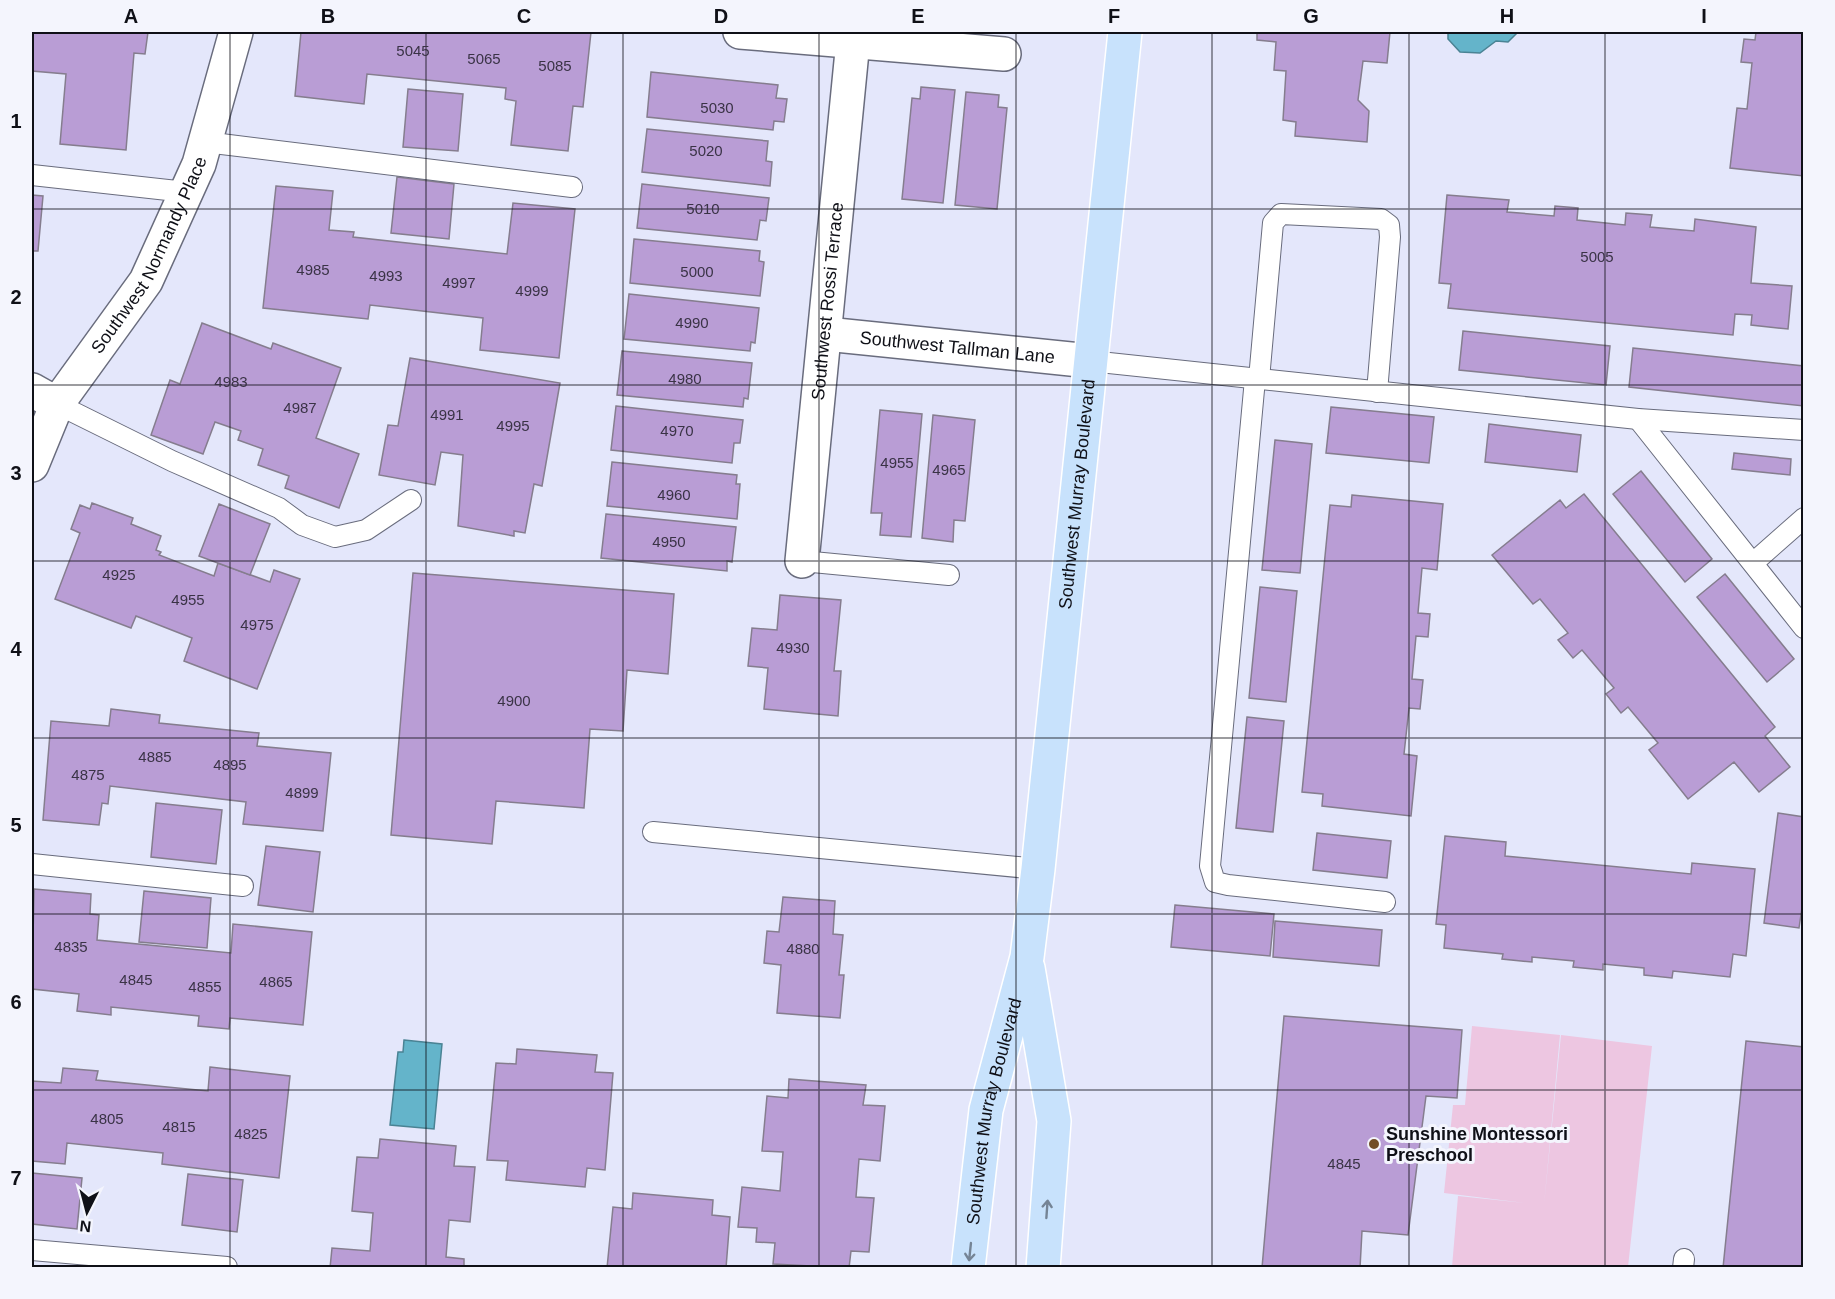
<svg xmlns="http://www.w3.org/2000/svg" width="1835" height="1299" font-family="Arial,sans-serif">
<rect width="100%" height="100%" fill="#e4e7fb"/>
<path fill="#edc6e1" d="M1472,1026L1560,1035L1544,1205L1561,1035L1652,1046L1628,1267H1452L1458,1196L1525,1203L1444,1193L1453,1105H1465Z"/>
<g fill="#64b4ca" stroke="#4a8394" stroke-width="1.5">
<path d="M1448,32H1518L1508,42L1496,41L1480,53L1460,52L1448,39Z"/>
<path d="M404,1040L442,1044L434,1129L390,1125L398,1052H403Z"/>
</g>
<g fill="#b99dd5" stroke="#857d8e" stroke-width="1.5">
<path d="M32,32H148L145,54L134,53L126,150L60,144L66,74L32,71Z"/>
<path d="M301,32H591L583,107L573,106L568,151L511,145L516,101L505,99L506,88L367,74L364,104L295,96Z"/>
<path d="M1257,32H1390L1387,63L1363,61L1358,100L1369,111L1367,142L1295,136L1296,122L1283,120L1286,71L1274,70L1276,42L1257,40Z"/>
<path d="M1756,32H1804V176L1730,168L1737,108L1747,109L1752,63L1741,62L1744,39L1755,40Z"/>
<path d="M651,72L778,85L776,98L787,99L784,122L774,121L773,130L647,117Z"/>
<path d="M921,87L955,90L943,203L902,199L912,98L920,99Z"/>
<path d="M408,89L463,94L458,151L403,147Z"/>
<path d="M966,92L999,95L998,107L1007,108L997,209L955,205Z"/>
<path d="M647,129L768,141L766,161L772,162L770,186L642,172Z"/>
<path d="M397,177L454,184L449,239L391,233Z"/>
<path d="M642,184L769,198L766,221L760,220L757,240L637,228Z"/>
<path d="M276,186L333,191L329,230L354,232L353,237L507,254L513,203L575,209L559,358L480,350L483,318L370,305L368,319L263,308Z"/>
<path d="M32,195L43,196L38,251H32Z"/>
<path d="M1447,195L1509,200L1507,212L1554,216L1555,206L1578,208L1577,220L1625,225L1626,213L1652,215L1650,227L1694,231L1695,219L1756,227L1751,283L1792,286L1788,329L1751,325L1752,315L1735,314L1733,335L1448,308L1451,284L1439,283Z"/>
<path d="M634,239L760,251L759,261L764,262L760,296L630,283Z"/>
<path d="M629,294L759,308L755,343L751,342L750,351L624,339Z"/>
<path d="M202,323L271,349L273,343L341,368L316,438L359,454L339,508L285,488L289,476L258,465L263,449L238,440L241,431L215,422L203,454L151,435L170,380L180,384Z"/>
<path d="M1463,331L1610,346L1606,385L1459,370Z"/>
<path d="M1633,348L1804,366V406L1629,387Z"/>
<path d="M622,351L752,363L748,399L744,398L743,407L617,395Z"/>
<path d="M410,358L560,383L542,486L534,484L525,533L514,531V536L458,526L463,455L441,452L435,485L379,475L388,425L398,426Z"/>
<path d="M616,406L743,420L740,443H734L732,463L611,450Z"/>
<path d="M1331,407L1434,417L1429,463L1326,453Z"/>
<path d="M880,410L922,414L911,537L880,535L882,513H871Z"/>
<path d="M933,415L975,420L965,521L954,520L953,542L922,538Z"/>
<path d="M1489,424L1581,435L1577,472L1485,462Z"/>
<path d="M1275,440L1312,444L1300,573L1262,570Z"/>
<path d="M1734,453L1791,459L1790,475L1732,469Z"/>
<path d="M612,462L737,475L736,484H740L737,519L607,506Z"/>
<path d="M1641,471L1712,559L1685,582L1613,494Z"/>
<path d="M1584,494L1775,727L1765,736L1790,767L1759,792L1734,762L1688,799L1649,750L1658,743L1628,707L1621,713L1606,694L1614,688L1582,650L1573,658L1558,640L1568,633L1540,599L1533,604L1492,555L1560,500L1566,508Z"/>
<path d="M1352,495L1443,504L1437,570L1422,568L1418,613L1430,614L1428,637L1416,636L1412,679L1423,680L1420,709L1409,708L1404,754L1417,756L1411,816L1322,806L1323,794L1302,792L1330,505L1351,507Z"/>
<path d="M92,503L133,518L131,524L161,536L156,550L161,552L159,555L214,576L218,563L270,582L274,570L300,579L257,689L184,661L192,638L136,616L131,628L55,599L80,533L71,529L80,505L90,509Z"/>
<path d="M219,504L270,524L250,575L199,556Z"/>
<path d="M606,514L736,527L732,562L727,561V571L601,558Z"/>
<path d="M413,573L674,594L668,674L627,670L623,731L590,729L584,808L496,801L492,844L391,835Z"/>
<path d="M1725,574L1794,659L1767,682L1697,597Z"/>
<path d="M1260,587L1297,591L1286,702L1249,698Z"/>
<path d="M780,595L841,600L834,671H841L838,716L764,709L768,668L748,666L752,628L777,630Z"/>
<path d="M111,709L160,715L159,723L259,733L257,746L331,753L323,831L243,824L246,802L110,786L108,804L102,803L99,825L43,820L51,721L109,726Z"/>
<path d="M1247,717L1284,721L1273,832L1236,828Z"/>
<path d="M156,803L222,810L216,864L151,857Z"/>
<path d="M1778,813L1804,817V894L1799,928L1764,923Z"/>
<path d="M1317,833L1391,841L1387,878L1313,870Z"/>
<path d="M1445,836L1506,842L1505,856L1691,874L1692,863L1755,869L1746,956L1733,954L1730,977L1673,971L1672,978L1644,975V968L1603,964V970L1573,967L1574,961L1532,957V962L1502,959L1503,954L1444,948L1446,925L1436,924Z"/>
<path d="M266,846L320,852L313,912L258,905Z"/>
<path d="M34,889L91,894L90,914L99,915L97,940L231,953L233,924L312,932L303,1025L230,1018L229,1029L198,1026L199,1016L111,1007V1015L77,1011L79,994L32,989Z"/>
<path d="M144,891L211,898L207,948L139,942Z"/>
<path d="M783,897L835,901L833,934L843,935L839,975H844L840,1018L777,1013L781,965L764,963L767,931L779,932Z"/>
<path d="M1175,905L1274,914L1270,956L1171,947Z"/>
<path d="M1275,921L1382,930L1379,966L1273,957Z"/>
<path d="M1284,1016L1462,1030L1457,1098L1426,1096L1408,1235L1362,1231L1360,1268H1262Z"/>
<path d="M1746,1041L1804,1047V1268H1723Z"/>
<path d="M517,1049L597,1055L595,1072L613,1073L605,1170L587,1168L585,1187L506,1180L508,1161L487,1160L496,1063L516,1064Z"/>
<path d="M210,1067L290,1076L279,1178L162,1164L163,1153L67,1143L65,1164L32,1161V1081L61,1083L63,1068L98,1071L96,1080L208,1091Z"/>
<path d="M789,1079L866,1085L863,1105L885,1106L880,1161L859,1159L856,1197L874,1198L869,1252L851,1251L849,1268L773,1264L775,1243L756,1242L757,1228L738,1227L742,1187L780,1191L783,1152L762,1151L767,1096L788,1098Z"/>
<path d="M380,1139L456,1146L454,1166L475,1167L470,1222L449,1220L446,1257L464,1259V1268H330L332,1248L370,1251L373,1213L352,1211L357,1157L378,1158Z"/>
<path d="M32,1173L82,1178L77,1229L32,1224Z"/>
<path d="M188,1174L243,1180L237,1232L182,1225Z"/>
<path d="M633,1193L713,1200L712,1215L730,1217L726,1268H607L613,1207L632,1209Z"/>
</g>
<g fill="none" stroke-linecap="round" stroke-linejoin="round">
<g stroke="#696c7d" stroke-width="22">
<g id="lane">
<path d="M205,142L572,187"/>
<path d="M32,175L186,192"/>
<path d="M1090,361L1638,419L1804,430"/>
<path d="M1255,379L1210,866L1215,882L1228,885L1385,902"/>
<path d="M1259,379L1273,223L1281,214L1381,219L1389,225L1390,237L1377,392"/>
<path d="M57,404L172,461L279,508L302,525L335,537L366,530L411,500"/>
<path d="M1638,419L1804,628"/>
<path d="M802,561L949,575"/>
<path d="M1753,563L1804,518"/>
<path d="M653,832L1038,869"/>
<path d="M32,864L243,886"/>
<path d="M32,1250L227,1267"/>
<path d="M1683,1268L1684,1259"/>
</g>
</g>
<g stroke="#696c7d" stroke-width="36">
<g id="street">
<path d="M740,32L1004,54"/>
<path id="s1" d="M826,334L1090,361"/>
<path d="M32,390L57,404"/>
<path id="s2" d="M32,465L57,404L146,281L199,164L236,32"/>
<path id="s3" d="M802,561L853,41"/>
</g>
</g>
<g stroke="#fff" stroke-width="36">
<g id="primary">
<path d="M1028,968L1054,1121L1043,1268"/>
<path id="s4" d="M968,1268L986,1110L1027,957L1038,869L1125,32"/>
</g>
</g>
<use href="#lane" stroke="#fff" stroke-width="20"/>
<use href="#street" stroke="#fff" stroke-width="33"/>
<use href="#primary" stroke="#c8e2fc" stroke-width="33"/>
</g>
<defs><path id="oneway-shaft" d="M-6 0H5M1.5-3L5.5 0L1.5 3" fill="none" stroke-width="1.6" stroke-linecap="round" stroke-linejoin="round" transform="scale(1.5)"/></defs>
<g stroke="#758495">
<use href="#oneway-shaft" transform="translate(1047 1209) rotate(-86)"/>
<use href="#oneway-shaft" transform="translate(970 1252) rotate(96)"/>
</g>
<path fill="none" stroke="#0f1017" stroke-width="1.5" stroke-opacity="0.55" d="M230,32V1268M426,32V1268M623,32V1268M819,32V1268M1016,32V1268M1212,32V1268M1409,32V1268M1605,32V1268M32,209H1804M32,385H1804M32,561H1804M32,738H1804M32,914H1804M32,1090H1804"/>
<circle fill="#714d27" stroke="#f4f5fd" stroke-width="2" cx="1374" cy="1144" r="6"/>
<g text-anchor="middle" stroke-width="6" stroke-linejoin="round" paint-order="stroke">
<g font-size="15" fill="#3a3346">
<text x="413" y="56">5045</text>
<text x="484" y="64">5065</text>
<text x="555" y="71">5085</text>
<text x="717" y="113">5030</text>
<text x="706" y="156">5020</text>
<text x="703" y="214">5010</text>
<text x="1597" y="262">5005</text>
<text x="313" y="275">4985</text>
<text x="697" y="277">5000</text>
<text x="386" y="281">4993</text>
<text x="459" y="288">4997</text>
<text x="532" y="296">4999</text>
<text x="692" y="328">4990</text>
<text x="685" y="384">4980</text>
<text x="231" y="387">4983</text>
<text x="300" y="413">4987</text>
<text x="447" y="420">4991</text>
<text x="513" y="431">4995</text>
<text x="677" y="436">4970</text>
<text x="897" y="468">4955</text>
<text x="949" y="475">4965</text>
<text x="674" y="500">4960</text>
<text x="669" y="547">4950</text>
<text x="119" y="580">4925</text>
<text x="188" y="605">4955</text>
<text x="257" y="630">4975</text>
<text x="793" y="653">4930</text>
<text x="514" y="706">4900</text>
<text x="155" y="762">4885</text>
<text x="230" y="770">4895</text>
<text x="88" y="780">4875</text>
<text x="302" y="798">4899</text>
<text x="71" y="952">4835</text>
<text x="803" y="954">4880</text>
<text x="136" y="985">4845</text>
<text x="276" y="987">4865</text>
<text x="205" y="992">4855</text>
<text x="107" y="1124">4805</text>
<text x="179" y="1132">4815</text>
<text x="251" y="1139">4825</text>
<text x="1344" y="1169">4845</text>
</g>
<g font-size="18" fill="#0f1017" stroke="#f4f5fd">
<text dy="6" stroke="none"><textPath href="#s2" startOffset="242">Southwest Normandy Place</textPath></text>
<text dy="6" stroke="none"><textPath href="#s3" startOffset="261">Southwest Rossi Terrace</textPath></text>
<text dy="6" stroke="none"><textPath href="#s1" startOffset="132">Southwest Tallman Lane</textPath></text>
<text dy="6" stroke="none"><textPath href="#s4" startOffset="783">Southwest Murray Boulevard</textPath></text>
<text dy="6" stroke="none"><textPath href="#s4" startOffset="159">Southwest Murray Boulevard</textPath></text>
</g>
<g font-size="18" font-weight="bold" fill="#0f1017" stroke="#f4f5fd" text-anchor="start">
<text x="1386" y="1140">Sunshine Montessori<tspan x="1386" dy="21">Preschool</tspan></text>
</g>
</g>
<rect width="1835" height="1299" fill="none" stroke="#f4f5fd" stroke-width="66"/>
<g transform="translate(87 1212) rotate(186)" stroke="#f4f5fd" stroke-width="4.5" paint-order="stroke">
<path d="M0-4.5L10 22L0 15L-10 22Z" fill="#0f1017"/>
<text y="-9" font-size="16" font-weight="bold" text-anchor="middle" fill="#0f1017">N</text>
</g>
<rect x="33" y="33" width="1769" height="1233" fill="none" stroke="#0f1017" stroke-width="2"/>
<g font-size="20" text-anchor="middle" font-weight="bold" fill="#0f1017">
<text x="131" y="23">A</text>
<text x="328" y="23">B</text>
<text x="524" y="23">C</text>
<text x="721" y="23">D</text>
<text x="918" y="23">E</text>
<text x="1114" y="23">F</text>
<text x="1311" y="23">G</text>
<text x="1507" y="23">H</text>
<text x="1704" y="23">I</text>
<text x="16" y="128">1</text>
<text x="16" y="304">2</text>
<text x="16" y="480">3</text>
<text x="16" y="656">4</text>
<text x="16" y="832">5</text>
<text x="16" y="1009">6</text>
<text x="16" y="1185">7</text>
</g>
</svg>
